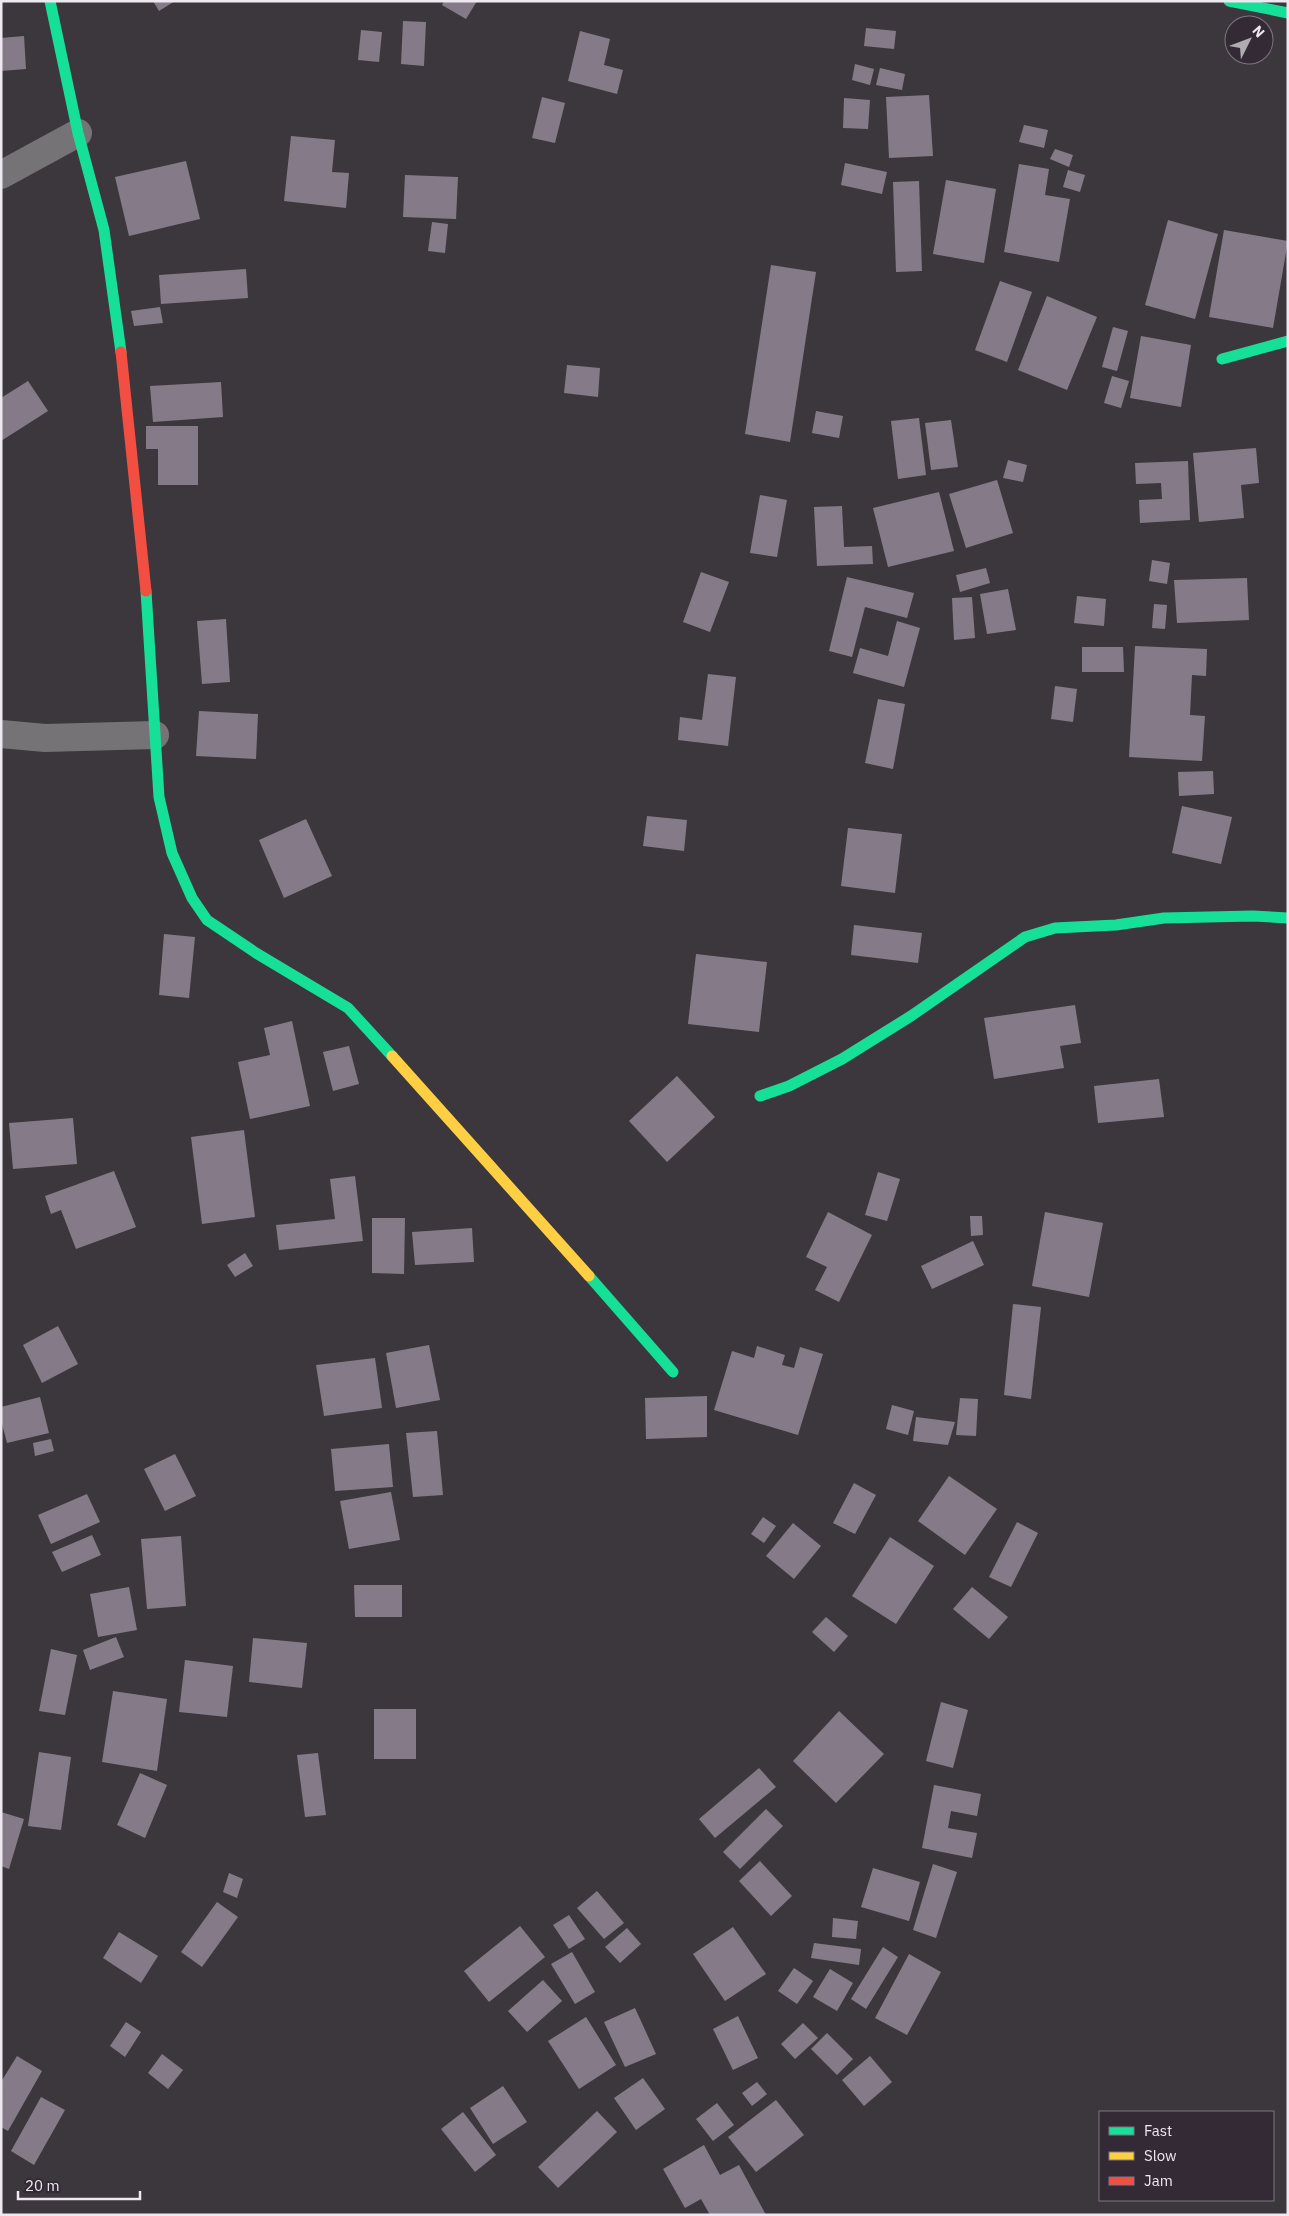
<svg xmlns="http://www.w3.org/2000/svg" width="1289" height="2216" font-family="'IBM Plex Sans',sans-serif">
<rect width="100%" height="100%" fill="#3c373d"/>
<g fill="#857b88">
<path d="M153,1H175L159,11Z"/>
<path d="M444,1H477L466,19L442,5Z"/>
<path d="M403,21L426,22L424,66L401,64Z"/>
<path d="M866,28L896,31L894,49L864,46Z"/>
<path d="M361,30L382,32L379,62L358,60Z"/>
<path d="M580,31L610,39L604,65L623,70L617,94L568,81Z"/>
<path d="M24,36L26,69L1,71V38Z"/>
<path d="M855,64L874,69L870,85L852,80Z"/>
<path d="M880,68L905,74L902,90L876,85Z"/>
<path d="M929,95L933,156L889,158L886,97Z"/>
<path d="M542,97L565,103L555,143L532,138Z"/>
<path d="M844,98L870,100L868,129L843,128Z"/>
<path d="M1024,125L1048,130L1044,148L1019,142Z"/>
<path d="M291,136L335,140L332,172L349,173L346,208L284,201Z"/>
<path d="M1055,149L1073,155L1069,167L1050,159Z"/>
<path d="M186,161L200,219L129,236L115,177Z"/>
<path d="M845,163L887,172L882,194L841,185Z"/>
<path d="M1019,164L1049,169L1045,195L1070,199L1059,262L1004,252Z"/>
<path d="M1068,170L1085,175L1080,192L1063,187Z"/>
<path d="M405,175L458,177L456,219L403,217Z"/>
<path d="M946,180L996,189L984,263L933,254Z"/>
<path d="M919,181L922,271L896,272L893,182Z"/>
<path d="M1168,220L1218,234L1195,319L1145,305Z"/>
<path d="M432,222L448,224L445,253L428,251Z"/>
<path d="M1224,230L1288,241L1273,328L1209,317Z"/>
<path d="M771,265L816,272L790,442L745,434Z"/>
<path d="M246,269L248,298L161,304L159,275Z"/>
<path d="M1000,281L1032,292L1007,362L975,350Z"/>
<path d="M1047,296L1097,317L1067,390L1018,370Z"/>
<path d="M160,307L163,323L134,326L131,311Z"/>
<path d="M1113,327L1128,331L1117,371L1102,367Z"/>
<path d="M1141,336L1191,345L1181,407L1130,398Z"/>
<path d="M567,365L600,368L598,397L564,393Z"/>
<path d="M1112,376L1129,381L1121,408L1104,403Z"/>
<path d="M28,381L48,411L1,441V398Z"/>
<path d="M221,382L223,417L153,422L150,386Z"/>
<path d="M816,411L843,416L839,438L812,433Z"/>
<path d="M919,418L926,475L898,479L891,421Z"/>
<path d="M951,420L958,467L931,470L925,423Z"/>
<path d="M146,426H198V485H158V449H146Z"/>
<path d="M1256,448L1259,483L1241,485L1244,518L1199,522L1193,453Z"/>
<path d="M1008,460L1027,465L1023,482L1003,478Z"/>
<path d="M1188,461L1190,520L1140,523L1139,500L1162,499L1161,483L1136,484L1135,463Z"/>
<path d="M997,480L1013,533L966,548L949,494Z"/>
<path d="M939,492L954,551L888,567L873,508Z"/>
<path d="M760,495L787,500L777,557L750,553Z"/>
<path d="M842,506L844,547L872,546L873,564L817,566L814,507Z"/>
<path d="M1152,560L1170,563L1167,584L1149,581Z"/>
<path d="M986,568L990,583L960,592L956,575Z"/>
<path d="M701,572L729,582L710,632L683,622Z"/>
<path d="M847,577L914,593L907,618L865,607L852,657L829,651Z"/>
<path d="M1247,578L1249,620L1177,623L1174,580Z"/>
<path d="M1008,589L1016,630L987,634L980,594Z"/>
<path d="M1077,596L1106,599L1104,626L1074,623Z"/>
<path d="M972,597L975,638L954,640L952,598Z"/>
<path d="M1154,604L1167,605L1165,629L1152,628Z"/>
<path d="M226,619L230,682L202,684L197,621Z"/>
<path d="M897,621L920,628L904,687L853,673L860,648L888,656Z"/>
<path d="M1135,646L1207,649L1206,676L1192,675L1190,715L1205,716L1202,761L1129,757Z"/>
<path d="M1082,647H1123L1124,672H1082Z"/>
<path d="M708,674L736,677L728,746L678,740L680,717L702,720Z"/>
<path d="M1055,686L1077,689L1073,722L1051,719Z"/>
<path d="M878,699L905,704L893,769L865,763Z"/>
<path d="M199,711L258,714L256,759L196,756Z"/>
<path d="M1213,771L1214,794L1179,796L1178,772Z"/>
<path d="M1182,806L1232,817L1221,864L1172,853Z"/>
<path d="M647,816L687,820L684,851L643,846Z"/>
<path d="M306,819L332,876L284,898L259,840Z"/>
<path d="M848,828L902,834L895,893L841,886Z"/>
<path d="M854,925L922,933L918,963L851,955Z"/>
<path d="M164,934L195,937L189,998L159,995Z"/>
<path d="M696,954L767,962L759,1032L688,1024Z"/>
<path d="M1075,1005L1081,1043L1060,1046L1064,1068L994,1079L984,1018Z"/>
<path d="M292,1021L310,1106L250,1119L238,1062L270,1055L264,1028Z"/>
<path d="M349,1046L359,1084L333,1091L323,1052Z"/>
<path d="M677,1076L715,1117L667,1162L629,1121Z"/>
<path d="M1159,1079L1164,1117L1098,1123L1094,1086Z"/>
<path d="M73,1118L77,1164L13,1169L9,1123Z"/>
<path d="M244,1130L255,1217L202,1224L191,1137Z"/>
<path d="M114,1171L136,1227L76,1249L61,1210L51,1214L45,1196Z"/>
<path d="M878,1172L900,1179L887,1221L865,1215Z"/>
<path d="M355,1176L363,1241L279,1250L276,1225L335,1219L330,1179Z"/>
<path d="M828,1212L872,1235L839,1302L815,1290L827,1267L806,1257Z"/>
<path d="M1045,1212L1103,1223L1089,1297L1032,1286Z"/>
<path d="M970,1216H982L983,1235L971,1236Z"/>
<path d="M372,1218H405L404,1274L372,1273Z"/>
<path d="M472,1228L474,1262L415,1265L412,1232Z"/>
<path d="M973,1241L984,1265L932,1289L921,1266Z"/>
<path d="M245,1253L253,1266L235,1277L227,1265Z"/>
<path d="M1013,1304L1041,1307L1031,1399L1004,1395Z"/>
<path d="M58,1326L78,1364L42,1383L23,1345Z"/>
<path d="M429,1345L440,1400L396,1408L386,1353Z"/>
<path d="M757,1346L785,1355L782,1365L794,1368L800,1347L823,1354L798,1435L714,1410L732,1351L754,1358Z"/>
<path d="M375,1358L382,1408L324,1416L316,1365Z"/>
<path d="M707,1396V1437L646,1439L645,1398Z"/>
<path d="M40,1397L49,1433L7,1443L1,1420V1407Z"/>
<path d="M960,1398L978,1399L976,1436L956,1435Z"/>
<path d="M892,1405L914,1411L908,1435L886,1429Z"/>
<path d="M916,1417L955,1422L948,1445L913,1441Z"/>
<path d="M437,1431L443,1495L413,1497L406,1433Z"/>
<path d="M51,1439L54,1451L35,1456L33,1443Z"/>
<path d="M389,1444L393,1487L335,1491L331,1449Z"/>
<path d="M175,1454L196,1496L165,1511L144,1469Z"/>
<path d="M949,1476L997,1509L965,1555L918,1521Z"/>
<path d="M854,1483L876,1495L855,1534L833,1523Z"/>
<path d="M391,1492L400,1540L349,1549L340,1501Z"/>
<path d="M87,1494L100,1522L51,1544L38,1515Z"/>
<path d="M763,1517L776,1526L764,1543L751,1534Z"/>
<path d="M1017,1522L1038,1533L1011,1587L989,1577Z"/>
<path d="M793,1523L821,1546L794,1579L766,1556Z"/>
<path d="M92,1535L101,1555L62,1572L52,1552Z"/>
<path d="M181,1536L186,1606L147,1609L141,1539Z"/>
<path d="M890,1537L934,1566L896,1624L852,1596Z"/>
<path d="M354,1585H402V1617H355Z"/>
<path d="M129,1587L137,1630L98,1637L90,1594Z"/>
<path d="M972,1587L1008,1617L989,1639L953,1609Z"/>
<path d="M826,1617L848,1636L834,1652L812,1632Z"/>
<path d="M116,1637L124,1657L90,1670L83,1650Z"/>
<path d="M253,1638L307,1643L302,1688L249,1682Z"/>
<path d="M51,1649L77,1655L65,1715L39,1711Z"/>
<path d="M185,1660L233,1666L227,1717L179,1712Z"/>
<path d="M113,1691L167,1699L157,1771L102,1762Z"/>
<path d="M941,1702L968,1710L953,1768L926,1761Z"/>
<rect x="374" y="1709" width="42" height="50"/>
<path d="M839,1711L884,1754L836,1803L793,1761Z"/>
<path d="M39,1752L71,1757L61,1830L28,1826Z"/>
<path d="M318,1753L326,1815L305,1817L297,1755Z"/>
<path d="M759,1768L776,1787L715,1838L699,1819Z"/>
<path d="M140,1773L167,1785L145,1838L117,1825Z"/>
<path d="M934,1785L981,1794L977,1816L951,1811L948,1828L977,1833L972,1858L922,1848Z"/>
<path d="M766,1809L783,1826L740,1869L723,1852Z"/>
<path d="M1,1812L24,1819L9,1869L1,1866Z"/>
<path d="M760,1861L792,1896L771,1916L739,1881Z"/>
<path d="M933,1864L957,1872L936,1938L913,1930Z"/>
<path d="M873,1868L920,1882L909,1921L861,1907Z"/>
<path d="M229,1873L243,1879L237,1898L223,1892Z"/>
<path d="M597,1891L624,1923L604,1939L577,1908Z"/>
<path d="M217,1902L238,1917L202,1967L181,1952Z"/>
<path d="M569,1915L585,1939L569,1949L553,1925Z"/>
<path d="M833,1918L858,1921L856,1939L832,1937Z"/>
<path d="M520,1926L545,1957L489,2002L464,1971Z"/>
<path d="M733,1927L766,1974L725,2001L693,1954Z"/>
<path d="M627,1928L641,1944L620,1963L605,1947Z"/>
<path d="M119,1932L158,1956L141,1983L103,1958Z"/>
<path d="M814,1943L861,1949L859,1965L811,1958Z"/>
<path d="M883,1947L898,1957L866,2009L851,1999Z"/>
<path d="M572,1952L595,1992L575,2004L551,1964Z"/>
<path d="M909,1954L941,1972L907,2035L875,2018Z"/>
<path d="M794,1968L813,1981L797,2004L778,1991Z"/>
<path d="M830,1969L853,1983L837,2011L813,1997Z"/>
<path d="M543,1980L562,2001L527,2032L508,2011Z"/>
<path d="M635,2008L656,2054L625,2067L604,2022Z"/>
<path d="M738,2016L758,2058L733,2070L713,2029Z"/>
<path d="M586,2017L616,2065L579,2089L548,2041Z"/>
<path d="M126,2022L141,2032L125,2057L110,2046Z"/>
<path d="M803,2023L818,2038L795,2059L781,2044Z"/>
<path d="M827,2033L853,2059L837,2075L811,2049Z"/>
<path d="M162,2054L183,2070L168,2089L148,2073Z"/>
<path d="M17,2056L42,2071L8,2131L1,2127V2082Z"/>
<path d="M870,2056L892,2082L864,2106L842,2080Z"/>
<path d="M643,2078L665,2109L636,2130L614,2098Z"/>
<path d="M757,2082L767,2094L752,2106L742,2093Z"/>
<path d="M503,2086L527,2122L493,2144L470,2108Z"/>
<path d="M41,2097L65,2110L34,2165L11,2151Z"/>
<path d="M776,2100L804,2135L756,2172L728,2137Z"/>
<path d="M717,2103L734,2125L713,2141L696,2119Z"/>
<path d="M597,2111L617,2132L558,2188L538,2167Z"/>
<path d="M463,2112L496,2155L475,2172L441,2129Z"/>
<path d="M704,2145L720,2175L739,2165L766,2215H710L701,2199L685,2208L663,2169Z"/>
</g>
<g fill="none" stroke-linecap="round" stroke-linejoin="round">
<g stroke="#767376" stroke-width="28">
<path d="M1,175L78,133"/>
<path d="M1,734L45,738L155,735"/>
</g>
<g stroke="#16e098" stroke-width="11">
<path d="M50,1L78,133L104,230L121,352"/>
<path d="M1229,1L1288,13"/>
<path d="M1222,359L1288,341"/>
<path d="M146,591L159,797L172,853L192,898L207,920L256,953L348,1008L392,1056"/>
<path d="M760,1096L789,1086L842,1059L911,1016L1025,937L1055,928L1116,925L1164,918L1253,916L1288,918"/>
<path d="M589,1276L673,1372"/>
</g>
<path stroke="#ffcf43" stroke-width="11" d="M392,1056L589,1276"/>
<path stroke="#f24e42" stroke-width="11" d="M121,352L146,591"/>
</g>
<rect width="1289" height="2216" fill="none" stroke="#eee8f0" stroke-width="5"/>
<rect x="1099" y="2111" width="175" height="90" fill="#332a36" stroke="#7e7680"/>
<rect x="1109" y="2127" width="25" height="8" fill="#16e098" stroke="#7e7680"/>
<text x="1144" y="2136" font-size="15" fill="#eee8f0">Fast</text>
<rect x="1109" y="2152" width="25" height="8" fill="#ffcf43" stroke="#7e7680"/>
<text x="1144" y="2161" font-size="15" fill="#eee8f0">Slow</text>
<rect x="1109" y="2177" width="25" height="8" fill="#f24e42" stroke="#7e7680"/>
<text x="1144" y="2186" font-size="15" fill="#eee8f0">Jam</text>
<g transform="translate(1249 40) rotate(48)"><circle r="24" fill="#332a36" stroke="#7e7680"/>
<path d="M0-4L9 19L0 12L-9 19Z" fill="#b0aab1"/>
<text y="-8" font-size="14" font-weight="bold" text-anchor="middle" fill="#eee8f0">N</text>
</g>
<path d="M18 2191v8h122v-8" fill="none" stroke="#eee8f0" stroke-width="2.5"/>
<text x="25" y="2191" font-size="15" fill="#eee8f0" stroke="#332a36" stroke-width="4" paint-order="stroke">20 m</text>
</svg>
